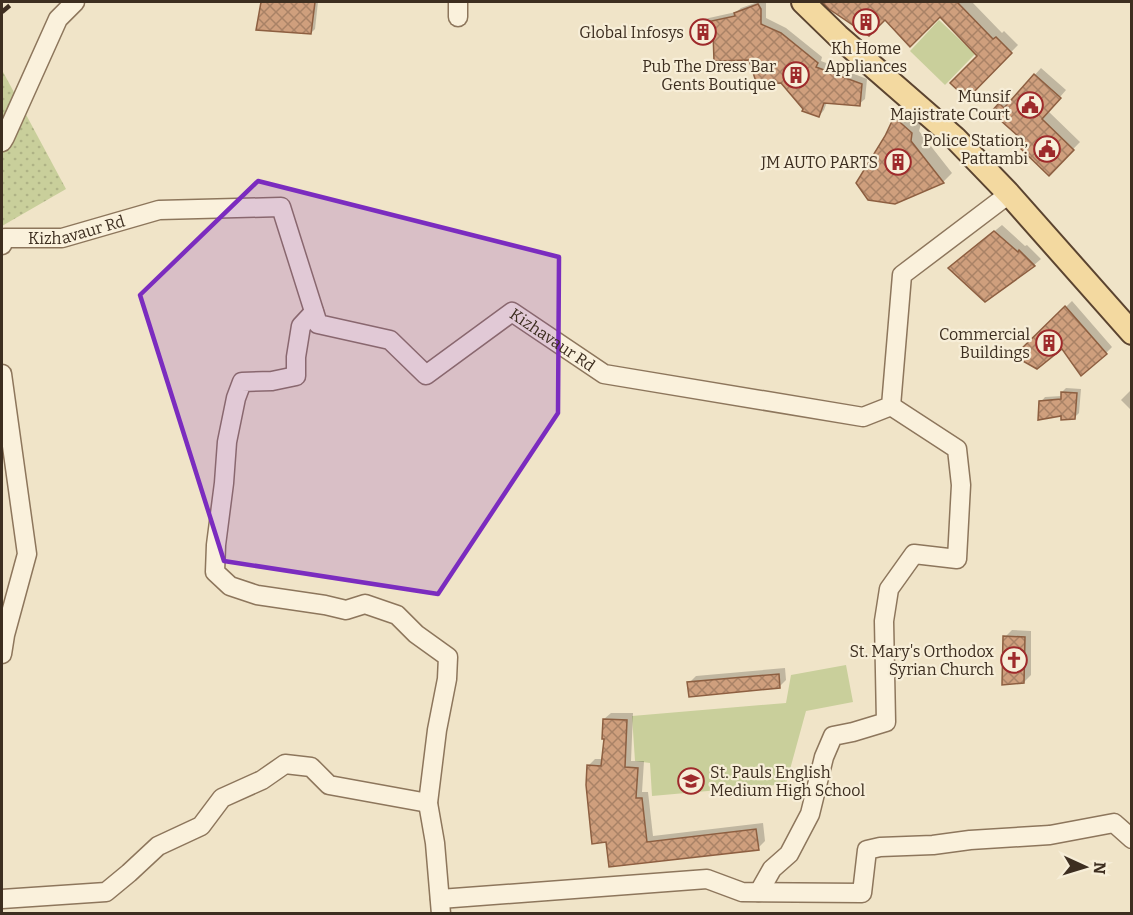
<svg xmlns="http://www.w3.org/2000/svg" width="1133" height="915" font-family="Bitter,serif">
<defs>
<pattern id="grass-dots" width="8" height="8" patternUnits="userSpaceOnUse" patternTransform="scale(1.5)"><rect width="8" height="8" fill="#c9cf9b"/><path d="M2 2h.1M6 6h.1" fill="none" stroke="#aeb285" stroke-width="1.8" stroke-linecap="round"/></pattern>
<pattern id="building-cross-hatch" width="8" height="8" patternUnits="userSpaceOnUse" patternTransform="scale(1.5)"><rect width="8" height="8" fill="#cf9f7d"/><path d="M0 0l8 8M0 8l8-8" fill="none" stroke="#a98266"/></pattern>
</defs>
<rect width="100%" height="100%" fill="#f0e4c8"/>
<path fill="url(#grass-dots)" d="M2,70L66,189L2,226Z"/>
<g fill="#c9cf9b">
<path d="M939,20L975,54L945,85L910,51Z"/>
<path d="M846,665L853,702L806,711L786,784L652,796L650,763L635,761L632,716L786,703L791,675Z"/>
</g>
<g fill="#0003">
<path d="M262,2H318L315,29L311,33Z"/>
<path d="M758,2H765L766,3V18L786,28L822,57L821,61L867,79L865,99L859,104L827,102L824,110L819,116L782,82L714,30L694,26L700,20L736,12L741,8Z"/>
<path d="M824,2H972L1002,33L1004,31L1018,45L967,97L979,56L940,15L885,18L830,8Z"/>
<path d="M1041,68L1066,90L1048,111L1080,142L1049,174L1000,104L1006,97L1011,102Z"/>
<path d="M904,109L921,124L919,131L952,173L943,182L895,202L886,136L896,118Z"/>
<path d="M1002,225L1025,246L1027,245L1041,259L1034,265L985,300L957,262Z"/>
<path d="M1072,301L1112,347L1106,353L1063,347L1017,355Z"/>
<path d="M1066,388L1081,389L1079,413L1075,417L1062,414L1041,402L1045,397L1062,396V392Z"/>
<path d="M1132,389V411L1121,400Z"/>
<path d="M1012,630L1031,631V675L1024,682L1005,637Z"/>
<path d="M785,668L786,680L779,687L689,683L696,676Z"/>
<path d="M611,713H633L631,761H644L642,792H648L653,836L763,823L765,841L758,848L607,840L588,766L595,759H603L605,737L604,719Z"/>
</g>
<g fill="url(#building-cross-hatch)" stroke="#8d5f41" stroke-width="1.5">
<path d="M261,2H315L311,34L256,30Z"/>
<path d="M822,2H957L993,39L996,37L1012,53L967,99L950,83L977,56L940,17L910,47L885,20L869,36L829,9Z"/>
<path d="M758,4L761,9V24L781,33L818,63L816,67L862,84L860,106L824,103L819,117L802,111L803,109L781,83L757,85L749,60L714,61L713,32L695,37L693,25L735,16L734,13Z"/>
<path d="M1034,74L1061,98L1042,119L1074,150L1049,176L1021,149L1026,143L991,112L999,103L1004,108Z"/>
<path d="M894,117L912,133L911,141L944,183L895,204L868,200L856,183L885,136Z"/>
<path d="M994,231L1018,252L1019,250L1035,266L985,302L948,268Z"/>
<path d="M1065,306L1107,354L1081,376L1062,349L1037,369L1014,356Z"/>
<path d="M1061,392L1077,393L1075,419L1061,420V416L1038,420L1039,401L1061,399Z"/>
<path d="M1003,636L1025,637L1024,683L1002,685Z"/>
<path d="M779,674L780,688L689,697L687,682Z"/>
<path d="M603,719L627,720L625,767L638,768L636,798H642L647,842L756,829L759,850L609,867L606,842L592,844L586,785L587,765L601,766L604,739H602Z"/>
</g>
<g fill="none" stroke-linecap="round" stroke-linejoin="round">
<g stroke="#8d765c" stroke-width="21">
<g id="minor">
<path d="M458,2V17"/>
<path d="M2,142L5,137L58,19L75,2"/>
<path id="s1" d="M2,245L5,238H62L159,210L281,207L318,324L390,340L426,375L512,312L604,374L863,417L891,406L902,275L1009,194"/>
<path d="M314,312L301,326L296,357V376L272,381L242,382L236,398L227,442L224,483L216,545L215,572L230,586L257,595L325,605L346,610L365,604L397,615L416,634L448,657L447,679L437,730L428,803L435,843L441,914"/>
<path d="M2,374L27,554L5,635L2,654"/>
<path d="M759,892L772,869L789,854L810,814L824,757L833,736L853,732L886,722L884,621L889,589L914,554L957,559L961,485L957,449L891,406"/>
<path d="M2,899L106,892L129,873L158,846L201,826L222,798L262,780L285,764L311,767L329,785L428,803"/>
<path d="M440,899L707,879L742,892L862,893L867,850L880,847L933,845L970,840L1050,835L1114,823L1132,839"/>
</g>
</g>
<g stroke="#5b4430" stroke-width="26">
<path id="major" d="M803,2L838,36L955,138L1009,194L1132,333"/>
</g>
<use href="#minor" stroke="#faf1dc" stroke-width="18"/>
<use href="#major" stroke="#f3d9a0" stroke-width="22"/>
<path stroke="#3d2e20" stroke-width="4.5" stroke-dasharray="10 10" stroke-linecap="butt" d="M2,12L14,2"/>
</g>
<path fill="#7b2cbf" fill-opacity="0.2" stroke="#7b2cbf" stroke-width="4.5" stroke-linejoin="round" d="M258,181L559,257L558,413L438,594L224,561L140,295Z"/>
<defs>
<g id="building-ring" transform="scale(1.35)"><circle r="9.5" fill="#f7eed8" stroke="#9e2a2b" stroke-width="1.5"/><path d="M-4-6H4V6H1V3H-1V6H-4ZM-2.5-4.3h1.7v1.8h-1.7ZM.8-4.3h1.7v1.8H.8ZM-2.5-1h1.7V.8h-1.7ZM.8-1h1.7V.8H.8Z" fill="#9e2a2b"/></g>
<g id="civic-ring" transform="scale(1.35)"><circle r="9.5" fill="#f7eed8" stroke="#9e2a2b" stroke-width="1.5"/><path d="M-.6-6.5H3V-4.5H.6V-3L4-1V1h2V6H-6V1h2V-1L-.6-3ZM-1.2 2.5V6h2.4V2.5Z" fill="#9e2a2b"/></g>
<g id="church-ring" transform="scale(1.35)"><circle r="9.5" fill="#f7eed8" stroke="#9e2a2b" stroke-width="1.5"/><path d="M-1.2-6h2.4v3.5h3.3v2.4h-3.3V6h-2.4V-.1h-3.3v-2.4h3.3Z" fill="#9e2a2b"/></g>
<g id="school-ring" transform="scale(1.35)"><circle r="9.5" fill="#f7eed8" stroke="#9e2a2b" stroke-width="1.5"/><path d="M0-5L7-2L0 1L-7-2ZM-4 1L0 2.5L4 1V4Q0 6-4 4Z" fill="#9e2a2b"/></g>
</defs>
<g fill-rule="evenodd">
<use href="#building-ring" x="866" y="22"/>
<use href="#building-ring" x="703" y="32"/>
<use href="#building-ring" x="796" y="75"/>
<use href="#civic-ring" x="1030" y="105"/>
<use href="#civic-ring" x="1047" y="149"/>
<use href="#building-ring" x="898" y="162"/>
<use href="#building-ring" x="1049" y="343"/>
<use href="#church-ring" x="1014" y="660"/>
<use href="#school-ring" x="691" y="781"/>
</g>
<g text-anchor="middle" stroke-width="4.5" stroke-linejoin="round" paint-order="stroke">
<g font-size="16" fill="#3d2e20" stroke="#f7eed8" text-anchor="end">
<text x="684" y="38">Global Infosys</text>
<text x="866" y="54" text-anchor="middle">Kh Home<tspan x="866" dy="18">Appliances</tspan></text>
<text x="776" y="72">Pub The Dress Bar<tspan x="776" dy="18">Gents Boutique</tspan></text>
<text x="1010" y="102">Munsif<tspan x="1010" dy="18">Majistrate Court</tspan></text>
<text x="1028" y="146">Police Station,<tspan x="1028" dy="18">Pattambi</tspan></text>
<text x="878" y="168">JM AUTO PARTS</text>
<text x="1030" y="340">Commercial<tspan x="1030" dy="18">Buildings</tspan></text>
<text x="994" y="657">St. Mary's Orthodox<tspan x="994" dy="18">Syrian Church</tspan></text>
<text x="710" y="778" text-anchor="start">St. Pauls English<tspan x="710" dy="18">Medium High School</tspan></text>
</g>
<g font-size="16" fill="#3d2e20" stroke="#f7eed8">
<text dy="6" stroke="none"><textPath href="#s1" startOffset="80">Kizhavaur Rd</textPath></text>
<text dy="6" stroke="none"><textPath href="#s1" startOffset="690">Kizhavaur Rd</textPath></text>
</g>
</g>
<rect width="1133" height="915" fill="none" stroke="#3d2e20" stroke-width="6"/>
<g transform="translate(1085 867) rotate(94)" stroke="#f7eed8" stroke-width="4.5" paint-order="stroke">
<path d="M0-4.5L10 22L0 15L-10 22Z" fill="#3d2e20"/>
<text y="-9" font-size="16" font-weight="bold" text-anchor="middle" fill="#3d2e20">N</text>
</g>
</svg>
